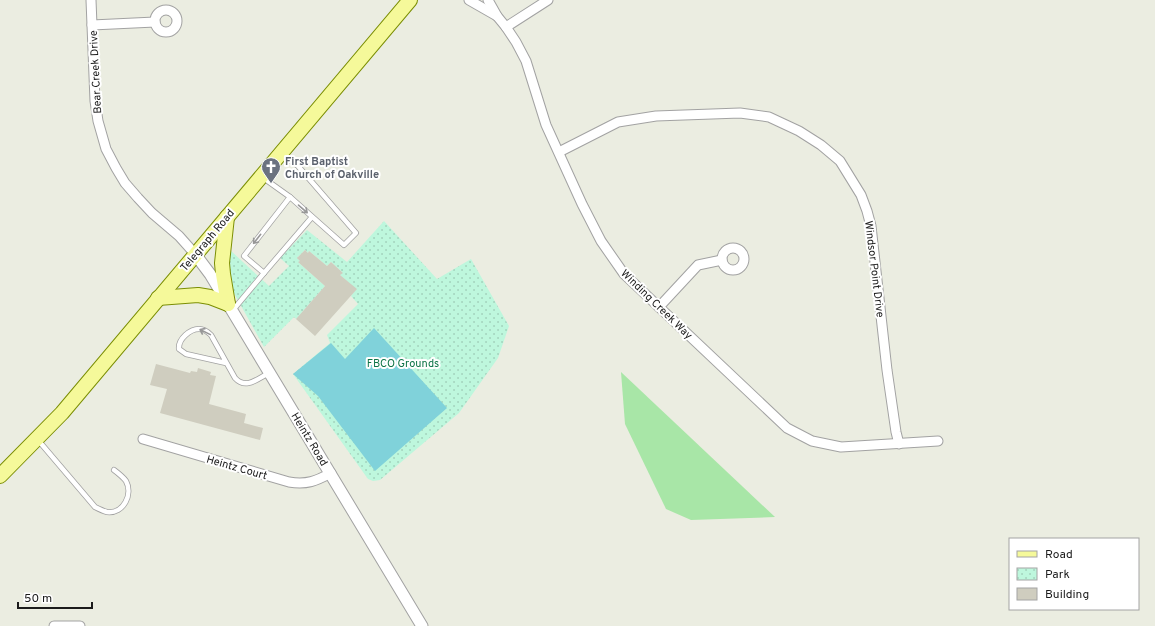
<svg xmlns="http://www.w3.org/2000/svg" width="1155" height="626" font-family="Overpass,sans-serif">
<defs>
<pattern id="park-dots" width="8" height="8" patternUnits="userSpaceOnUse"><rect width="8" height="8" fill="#bef7dd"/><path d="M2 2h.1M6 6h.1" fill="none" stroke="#a3d3bd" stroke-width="1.8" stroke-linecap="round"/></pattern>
</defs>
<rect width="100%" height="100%" fill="#ebede1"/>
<path fill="#a8e6a7" d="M621,372L775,517L691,520L666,509L625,424Z"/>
<path fill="url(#park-dots)" d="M384,221L437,279L471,259L509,326L498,358L459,413L380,480L373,481L368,479L293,374L330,343L327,335L358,304L351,296L356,289L340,275L342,272L331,262L327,266L309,251L308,253L305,250L297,258L300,261L299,263L325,286L296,319L294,317L264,347L230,286L227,263L230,250L269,286L289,266L280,258L307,230L347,262Z"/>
<path fill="#80d2da" d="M374,328L447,408L375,471L318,396L293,374L331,343L345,359Z"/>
<g fill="#cfcdbf">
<path d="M305,250L308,253L309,251L327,266L331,262L343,273L340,275L357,289L315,336L296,319L325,286L298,262L300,261L297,258Z"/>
<path d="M156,364L190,373L191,371L197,372L198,368L211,372L210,375L216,376L209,404L246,414L244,423L263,428L260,440L160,413L167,389L150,385Z"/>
</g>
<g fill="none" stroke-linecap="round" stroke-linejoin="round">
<g stroke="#a2a2a2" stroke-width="6">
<g id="service">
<path d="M262,177L290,197L344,245L356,233L298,166L281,154"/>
<path d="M290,197L244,256L264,273L312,217"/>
<path d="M233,310L264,273"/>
<path d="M226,363L186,354L179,349C178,339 190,329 199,329C204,329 208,332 211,335L235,378C246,390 257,379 269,373"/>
<path d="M38,440L95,507C99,509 103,511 107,512C124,514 133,494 126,481C123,477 118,473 114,470"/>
</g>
</g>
<g stroke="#a2a2a2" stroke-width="11">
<g id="minor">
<path d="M91,0L95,101L98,121L106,149L116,168L125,183L138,198L152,213L179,236L195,254"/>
<path d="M469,0L497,16"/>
<path d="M488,0L497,16L506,27L516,42L526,61L546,125L582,204L601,241L624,274L787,428L812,441L841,447L938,441"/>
<circle cx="166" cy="21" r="11"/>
<path d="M92,25L155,22"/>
<path d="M506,27L548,0"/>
<path d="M559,152L618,122L656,116L740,113L769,117L799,131L821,145L840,161L861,195L867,211L871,226L887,370L896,432L899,444"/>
<circle cx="733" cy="259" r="11"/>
<path d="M659,307L698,265L722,260"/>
<path d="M143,439L289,482C307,485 316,481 331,473"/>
<path d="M54,626H80"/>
</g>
</g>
<g stroke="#a2a2a2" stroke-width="13">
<path id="tertiary" d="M195,254L210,274L422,626"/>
</g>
<g stroke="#7b8e04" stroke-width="16">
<g id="primary">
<path d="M227,217L222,263L223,274L228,304"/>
<path d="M158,298L198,295L210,297L228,304"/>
<path d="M0,476L62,413L410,0"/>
</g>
</g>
<use href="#service" stroke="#fff" stroke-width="4.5"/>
<use href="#minor" stroke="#fff" stroke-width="9"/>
<use href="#tertiary" stroke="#fff" stroke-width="11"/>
<use href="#primary" stroke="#f5f99a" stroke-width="14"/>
</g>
<defs><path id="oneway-shaft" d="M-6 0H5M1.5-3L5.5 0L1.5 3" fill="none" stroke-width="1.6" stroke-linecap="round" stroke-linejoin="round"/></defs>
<g stroke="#989898">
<use href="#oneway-shaft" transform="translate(303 209) rotate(41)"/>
<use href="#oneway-shaft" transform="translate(257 239) rotate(128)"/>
<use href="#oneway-shaft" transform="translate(205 332) rotate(-154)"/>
</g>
<defs>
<g id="church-pin" transform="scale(1)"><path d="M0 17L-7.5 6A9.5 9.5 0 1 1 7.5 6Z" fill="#6b7280" stroke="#fff"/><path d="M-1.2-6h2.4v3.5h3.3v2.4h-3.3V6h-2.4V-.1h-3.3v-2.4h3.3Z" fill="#fff"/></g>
</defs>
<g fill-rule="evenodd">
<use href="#church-pin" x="271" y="167"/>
</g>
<g text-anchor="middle" stroke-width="4" stroke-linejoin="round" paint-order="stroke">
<g font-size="11" fill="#1b1b1b" stroke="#fff">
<text transform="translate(95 72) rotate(-93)" y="4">Bear Creek Drive</text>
<text transform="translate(207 240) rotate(-50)" y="4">Telegraph Road</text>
<text transform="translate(875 269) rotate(83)" y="4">Windsor Point Drive</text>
<text transform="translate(657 304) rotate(44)" y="4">Winding Creek Way</text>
<text transform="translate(310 439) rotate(59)" y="4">Heintz Road</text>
<text transform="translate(237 467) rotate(16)" y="4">Heintz Court</text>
</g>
<g font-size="11" font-weight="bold" fill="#5b616d" stroke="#fff" text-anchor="start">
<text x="285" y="165">First Baptist<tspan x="285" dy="13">Church of Oakville</tspan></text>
</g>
<g font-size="11" fill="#0e7447" stroke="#fff">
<text x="403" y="367">FBCO Grounds</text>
</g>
</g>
<rect x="1009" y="538" width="130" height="72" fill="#ffffff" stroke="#a4a4a4"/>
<rect x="1017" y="551" width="20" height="6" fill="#f5f99a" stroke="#a4a4a4"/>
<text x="1045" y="558" font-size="12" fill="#1b1b1b">Road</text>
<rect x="1017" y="568" width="20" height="12" fill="url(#park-dots)" stroke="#a4a4a4"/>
<text x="1045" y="578" font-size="12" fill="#1b1b1b">Park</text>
<rect x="1017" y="588" width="20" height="12" fill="#cfcdbf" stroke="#a4a4a4"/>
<text x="1045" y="598" font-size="12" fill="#1b1b1b">Building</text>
<path d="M18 602v6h74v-6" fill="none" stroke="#1b1b1b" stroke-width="2"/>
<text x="24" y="602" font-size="12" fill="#1b1b1b" stroke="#ffffff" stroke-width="3" paint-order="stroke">50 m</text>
</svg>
